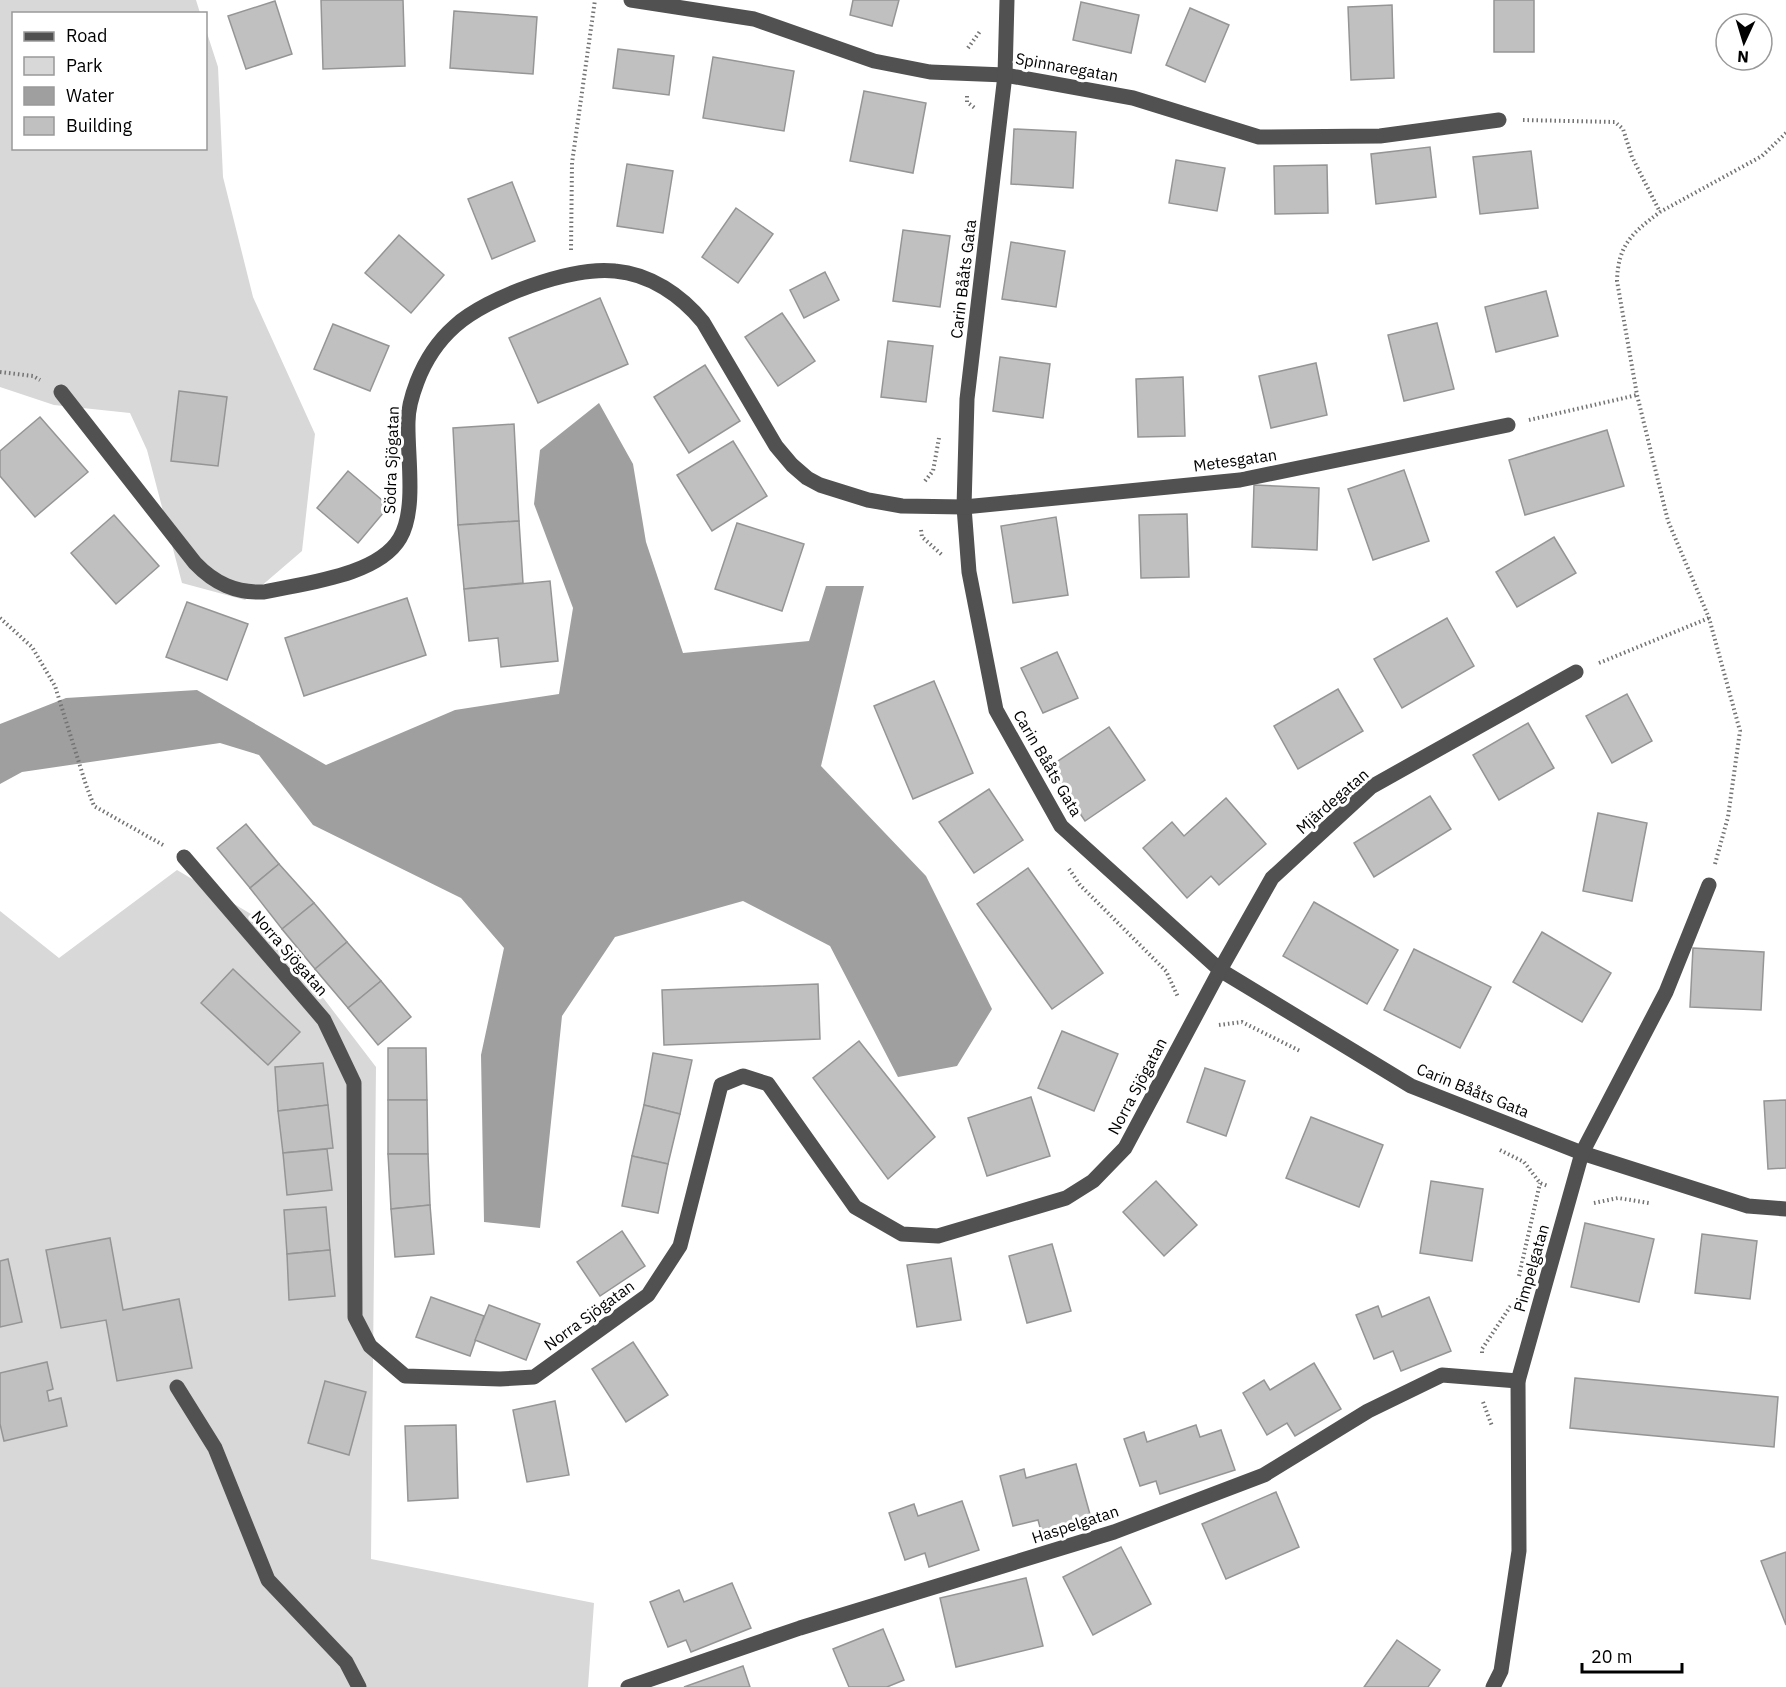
<svg xmlns="http://www.w3.org/2000/svg" width="1786" height="1687" font-family="'IBM Plex Sans',sans-serif">
<rect width="100%" height="100%" fill="#fff"/>
<g fill="#d8d8d8">
<path d="M0,0H196L200,13L14,14V148H206V30L218,67L223,177L253,297L315,434L302,551L245,600L182,583L147,450L130,413L54,405L0,387Z"/>
<path d="M177,870L266,923L376,1067L371,1559L594,1603L588,1687H0V911L59,958Z"/>
</g>
<path fill="#9f9f9f" d="M599,403L633,464L646,542L683,653L809,641L826,586H864L821,766L926,876L992,1009L957,1066L898,1077L830,946L743,901L615,937L562,1016L540,1228L484,1222L481,1055L504,948L461,898L313,825L259,755L220,743L22,772L0,784V724L66,698L197,690L326,765L455,710L559,694L573,608L534,504L540,450Z"/>
<g fill="#c0c0c0" stroke="#959595" stroke-width="1.5">
<path d="M321,0H403L405,66L323,69Z"/>
<path d="M853,0H899L892,26L850,15Z"/>
<rect x="1494" y="0" width="40" height="52"/>
<path d="M275,1L292,54L246,69L228,16Z"/>
<path d="M1081,2L1139,15L1131,53L1073,40Z"/>
<path d="M1392,5L1394,78L1351,80L1348,7Z"/>
<path d="M1190,8L1229,25L1205,82L1166,65Z"/>
<path d="M454,11L537,17L533,74L450,68Z"/>
<path d="M618,49L674,56L669,95L613,88Z"/>
<path d="M713,57L794,71L784,131L703,118Z"/>
<path d="M864,91L926,103L913,173L850,161Z"/>
<path d="M1014,129L1076,132L1073,188L1011,184Z"/>
<path d="M1430,147L1436,197L1376,204L1371,154Z"/>
<path d="M1531,151L1538,208L1480,214L1473,157Z"/>
<path d="M1176,160L1225,168L1217,211L1169,203Z"/>
<path d="M627,164L673,171L663,233L617,226Z"/>
<path d="M1327,165L1328,213L1275,214L1274,166Z"/>
<path d="M512,182L535,241L492,259L468,199Z"/>
<path d="M736,208L773,234L738,283L702,257Z"/>
<path d="M903,230L950,236L940,307L893,301Z"/>
<path d="M399,235L444,275L411,313L365,273Z"/>
<path d="M1011,242L1065,251L1056,307L1002,299Z"/>
<path d="M825,272L839,300L804,318L790,290Z"/>
<path d="M1546,291L1558,336L1496,352L1485,307Z"/>
<path d="M600,298L628,364L538,403L509,338Z"/>
<path d="M782,313L815,361L778,386L745,337Z"/>
<path d="M1437,323L1454,389L1404,401L1388,335Z"/>
<path d="M333,324L389,346L370,391L314,369Z"/>
<path d="M888,341L933,346L926,402L881,397Z"/>
<path d="M1000,357L1050,364L1043,418L993,411Z"/>
<path d="M1316,363L1327,415L1271,428L1259,376Z"/>
<path d="M705,365L740,421L689,453L654,397Z"/>
<path d="M1183,377L1185,436L1138,437L1136,379Z"/>
<path d="M179,391L227,397L218,466L171,461Z"/>
<path d="M40,417L88,472L35,517L0,476V451Z"/>
<path d="M514,424L519,521L458,525L453,428Z"/>
<path d="M1607,430L1624,486L1525,515L1509,460Z"/>
<path d="M733,441L767,496L712,531L677,475Z"/>
<path d="M1404,470L1429,541L1373,560L1348,489Z"/>
<path d="M348,471L389,506L358,543L317,508Z"/>
<path d="M1254,485L1319,488L1317,550L1252,547Z"/>
<path d="M1187,514L1189,577L1141,578L1139,515Z"/>
<path d="M114,515L159,566L116,604L71,553Z"/>
<path d="M1056,517L1068,595L1013,603L1001,526Z"/>
<path d="M519,521L523,583L464,589L458,525Z"/>
<path d="M737,523L804,544L782,611L715,589Z"/>
<path d="M1554,537L1576,573L1517,607L1496,572Z"/>
<path d="M550,581L558,661L501,667L498,638L469,641L464,589Z"/>
<path d="M407,598L426,655L304,696L285,638Z"/>
<path d="M187,602L248,624L227,680L166,657Z"/>
<path d="M1447,618L1474,666L1402,708L1374,659Z"/>
<path d="M1057,652L1078,698L1043,713L1021,668Z"/>
<path d="M934,681L973,773L913,799L874,706Z"/>
<path d="M1338,689L1363,731L1298,769L1274,726Z"/>
<path d="M1627,694L1652,741L1612,763L1586,716Z"/>
<path d="M1528,723L1554,768L1499,800L1473,755Z"/>
<path d="M1109,727L1145,780L1085,821L1049,767Z"/>
<path d="M989,789L1023,840L974,873L939,822Z"/>
<path d="M1430,796L1451,829L1374,877L1354,843Z"/>
<path d="M1226,798L1266,844L1219,885L1211,876L1187,898L1143,848L1172,822L1184,836Z"/>
<path d="M1598,813L1647,823L1632,901L1583,891Z"/>
<path d="M246,824L279,864L250,888L217,848Z"/>
<path d="M279,864L314,903L282,929L250,888Z"/>
<path d="M1028,868L1103,973L1052,1009L977,904Z"/>
<path d="M1314,902L1398,950L1367,1004L1283,956Z"/>
<path d="M314,903L347,942L315,969L282,929Z"/>
<path d="M1542,932L1611,973L1582,1022L1513,982Z"/>
<path d="M347,942L381,981L348,1008L315,969Z"/>
<path d="M1693,948L1764,952L1761,1010L1690,1007Z"/>
<path d="M1414,949L1491,987L1460,1048L1384,1010Z"/>
<path d="M233,969L300,1032L268,1065L201,1003Z"/>
<path d="M381,981L411,1017L378,1045L348,1008Z"/>
<path d="M818,984L820,1039L664,1045L662,990Z"/>
<path d="M1062,1031L1118,1054L1094,1111L1038,1088Z"/>
<path d="M859,1041L935,1137L888,1179L813,1078Z"/>
<path d="M388,1048H426L427,1100H388Z"/>
<path d="M653,1053L692,1060L680,1114L644,1105Z"/>
<path d="M323,1063L328,1105L278,1111L275,1067Z"/>
<path d="M1205,1068L1245,1081L1226,1136L1187,1122Z"/>
<path d="M1031,1097L1050,1156L987,1176L968,1118Z"/>
<path d="M388,1100H427L428,1154H388Z"/>
<path d="M1786,1100V1168L1768,1169L1764,1101Z"/>
<path d="M328,1105L333,1148L283,1153L278,1111Z"/>
<path d="M644,1105L680,1114L668,1164L632,1156Z"/>
<path d="M1311,1117L1383,1145L1359,1207L1286,1178Z"/>
<path d="M327,1149L332,1190L287,1195L283,1153Z"/>
<path d="M388,1154H428L430,1205L391,1209Z"/>
<path d="M632,1156L668,1164L658,1213L622,1206Z"/>
<path d="M1156,1181L1197,1225L1164,1256L1123,1212Z"/>
<path d="M1431,1181L1483,1189L1472,1261L1420,1253Z"/>
<path d="M430,1205L434,1254L395,1257L391,1209Z"/>
<path d="M326,1207L330,1250L287,1254L284,1210Z"/>
<path d="M1585,1223L1654,1239L1639,1302L1571,1287Z"/>
<path d="M622,1231L645,1266L600,1296L577,1262Z"/>
<path d="M1702,1234L1757,1241L1750,1299L1695,1293Z"/>
<path d="M110,1238L123,1310L179,1299L192,1368L117,1381L106,1320L61,1328L46,1250Z"/>
<path d="M1052,1244L1071,1311L1027,1323L1009,1256Z"/>
<path d="M330,1250L335,1296L289,1300L287,1254Z"/>
<path d="M951,1258L961,1320L917,1327L907,1265Z"/>
<path d="M8,1259L22,1322L0,1327V1261Z"/>
<path d="M431,1297L484,1316L470,1356L416,1337Z"/>
<path d="M1429,1297L1451,1351L1401,1371L1393,1351L1374,1359L1356,1315L1378,1306L1382,1317Z"/>
<path d="M489,1305L540,1324L526,1360L475,1340Z"/>
<path d="M633,1342L668,1395L626,1422L592,1369Z"/>
<path d="M47,1362L53,1389L47,1391L49,1401L61,1398L67,1426L4,1441L0,1424V1373Z"/>
<path d="M1314,1363L1341,1409L1295,1436L1287,1423L1267,1435L1243,1393L1264,1380L1270,1390Z"/>
<path d="M1575,1378L1778,1397L1774,1447L1570,1428Z"/>
<path d="M325,1381L366,1392L349,1455L308,1443Z"/>
<path d="M555,1401L569,1475L527,1482L513,1410Z"/>
<path d="M456,1425L458,1498L408,1501L405,1426Z"/>
<path d="M1196,1425L1200,1437L1221,1430L1235,1470L1160,1494L1156,1481L1140,1486L1124,1439L1144,1432L1147,1442Z"/>
<path d="M1076,1464L1091,1518L1041,1531L1038,1520L1013,1526L1000,1476L1024,1469L1026,1478Z"/>
<path d="M1276,1492L1299,1547L1226,1579L1202,1524Z"/>
<path d="M962,1501L979,1550L929,1567L925,1553L905,1560L889,1513L914,1504L918,1516Z"/>
<path d="M1121,1547L1151,1604L1093,1635L1063,1577Z"/>
<path d="M1786,1552V1625L1761,1561Z"/>
<path d="M1026,1578L1043,1646L956,1667L940,1598Z"/>
<path d="M732,1583L751,1628L691,1652L686,1640L668,1647L650,1602L679,1590L684,1602Z"/>
<path d="M883,1629L904,1680L887,1687H849L833,1649Z"/>
<path d="M1397,1640L1440,1670L1428,1687H1364Z"/>
<path d="M743,1666L750,1687H684Z"/>
</g>
<g fill="none" stroke-linecap="round" stroke-linejoin="round">
<g stroke="#737373" stroke-width="4" stroke-dasharray="1.5 3" stroke-linecap="butt">
<path d="M968,48L981,30"/>
<path d="M967,96V102L976,109"/>
<path d="M1523,120L1615,122L1623,129L1632,157L1660,212"/>
<path d="M571,250L572,163L595,0"/>
<path d="M0,372L33,376L40,380"/>
<path d="M1529,420L1637,395"/>
<path d="M925,481L933,471L939,438"/>
<path d="M921,530L922,537L942,555"/>
<path d="M0,618L32,647L55,686L86,785L94,806L163,845"/>
<path d="M1599,663L1709,618"/>
<path d="M1715,864L1728,817L1740,731L1709,618L1668,521L1637,395L1617,281C1618,245 1632,233 1660,212L1762,156L1786,133"/>
<path d="M1069,869L1080,885L1166,971L1178,997"/>
<path d="M1219,1025L1242,1022L1300,1051"/>
<path d="M1500,1150L1524,1162L1540,1183L1548,1186"/>
<path d="M1594,1203L1618,1198L1649,1203"/>
<path d="M1519,1276L1540,1183"/>
<path d="M1482,1353V1349L1512,1304"/>
<path d="M1483,1402L1492,1426"/>
</g>
<g stroke="#515151" stroke-width="15">
<path d="M631,0L754,19L874,61L930,72L1005,75L1133,98L1259,137L1380,136L1499,120"/>
<path d="M1007,0L1005,75L967,399L964,507L969,572L996,710L1061,826L1220,970L1411,1086L1582,1153L1748,1206L1786,1209"/>
<path d="M61,392L195,563C215,584 236,593 264,592C304,583 378,576 400,538C417,509 407,455 408,422C408,408 412,395 417,382C425,361 438,341 455,326C487,297 572,266 615,271C650,274 681,295 703,322L776,446L792,465L807,478L820,485L868,500L902,506L964,507L1240,480L1508,425"/>
<path d="M184,857L324,1020L354,1083L355,1317L370,1346L405,1376L500,1379L534,1377L648,1295L680,1246L721,1085L743,1076L768,1084L855,1207L902,1234L938,1236L1066,1198L1093,1181L1125,1148L1220,970L1272,878L1371,787L1576,672"/>
<path d="M177,1387L215,1448L268,1580L346,1662L359,1687"/>
<path d="M628,1687L800,1628L1114,1532L1264,1475L1368,1411L1442,1375L1518,1381"/>
<path d="M1493,1687L1501,1671L1519,1551L1518,1381L1582,1153L1666,992L1709,885"/>
</g>
</g>
<g text-anchor="middle" stroke-width="6" stroke-linejoin="round" paint-order="stroke">
<g font-size="16" fill="#000" stroke="#fff">
<text transform="translate(1067 67) rotate(10)" y="6">Spinnaregatan</text>
<text transform="translate(963 279) rotate(-83)" y="6">Carin Bååts Gata</text>
<text transform="translate(391 460) rotate(-88)" y="6">Södra Sjögatan</text>
<text transform="translate(1235 460) rotate(-8)" y="6">Metesgatan</text>
<text transform="translate(1048 763) rotate(60)" y="6">Carin Bååts Gata</text>
<text transform="translate(1332 801) rotate(-41)" y="6">Mjärdegatan</text>
<text transform="translate(290 953) rotate(49)" y="6">Norra Sjögatan</text>
<text transform="translate(1137 1086) rotate(-62)" y="6">Norra Sjögatan</text>
<text transform="translate(1473 1090) rotate(22)" y="6">Carin Bååts Gata</text>
<text transform="translate(1531 1268) rotate(-74)" y="6">Pimpelgatan</text>
<text transform="translate(589 1315) rotate(-36)" y="6">Norra Sjögatan</text>
<text transform="translate(1075 1524) rotate(-18)" y="6">Haspelgatan</text>
</g>
</g>
<rect x="12" y="12" width="195" height="138" fill="#ffffff" stroke="#999999" stroke-width="1.5"/>
<rect x="24" y="32" width="30" height="9" fill="#515151" stroke="#999999" stroke-width="1.5"/>
<text x="66" y="42" font-size="18" fill="#000000">Road</text>
<rect x="24" y="57" width="30" height="18" fill="#d8d8d8" stroke="#999999" stroke-width="1.5"/>
<text x="66" y="72" font-size="18" fill="#000000">Park</text>
<rect x="24" y="87" width="30" height="18" fill="#9f9f9f" stroke="#999999" stroke-width="1.5"/>
<text x="66" y="102" font-size="18" fill="#000000">Water</text>
<rect x="24" y="117" width="30" height="18" fill="#c0c0c0" stroke="#999999" stroke-width="1.5"/>
<text x="66" y="132" font-size="18" fill="#000000">Building</text>
<g transform="translate(1744 42) rotate(184)"><circle r="28" fill="#ffffff" stroke="#999999" stroke-width="1.5"/>
<path d="M0-4.5L10 22L0 15L-10 22Z" fill="#000000"/>
<text y="-9" font-size="16" font-weight="bold" text-anchor="middle" fill="#000000">N</text>
</g>
<path d="M1582 1663v9h100v-9" fill="none" stroke="#000000" stroke-width="3"/>
<text x="1591" y="1663" font-size="18" fill="#000000" stroke="#ffffff" stroke-width="4.5" paint-order="stroke">20 m</text>
</svg>
